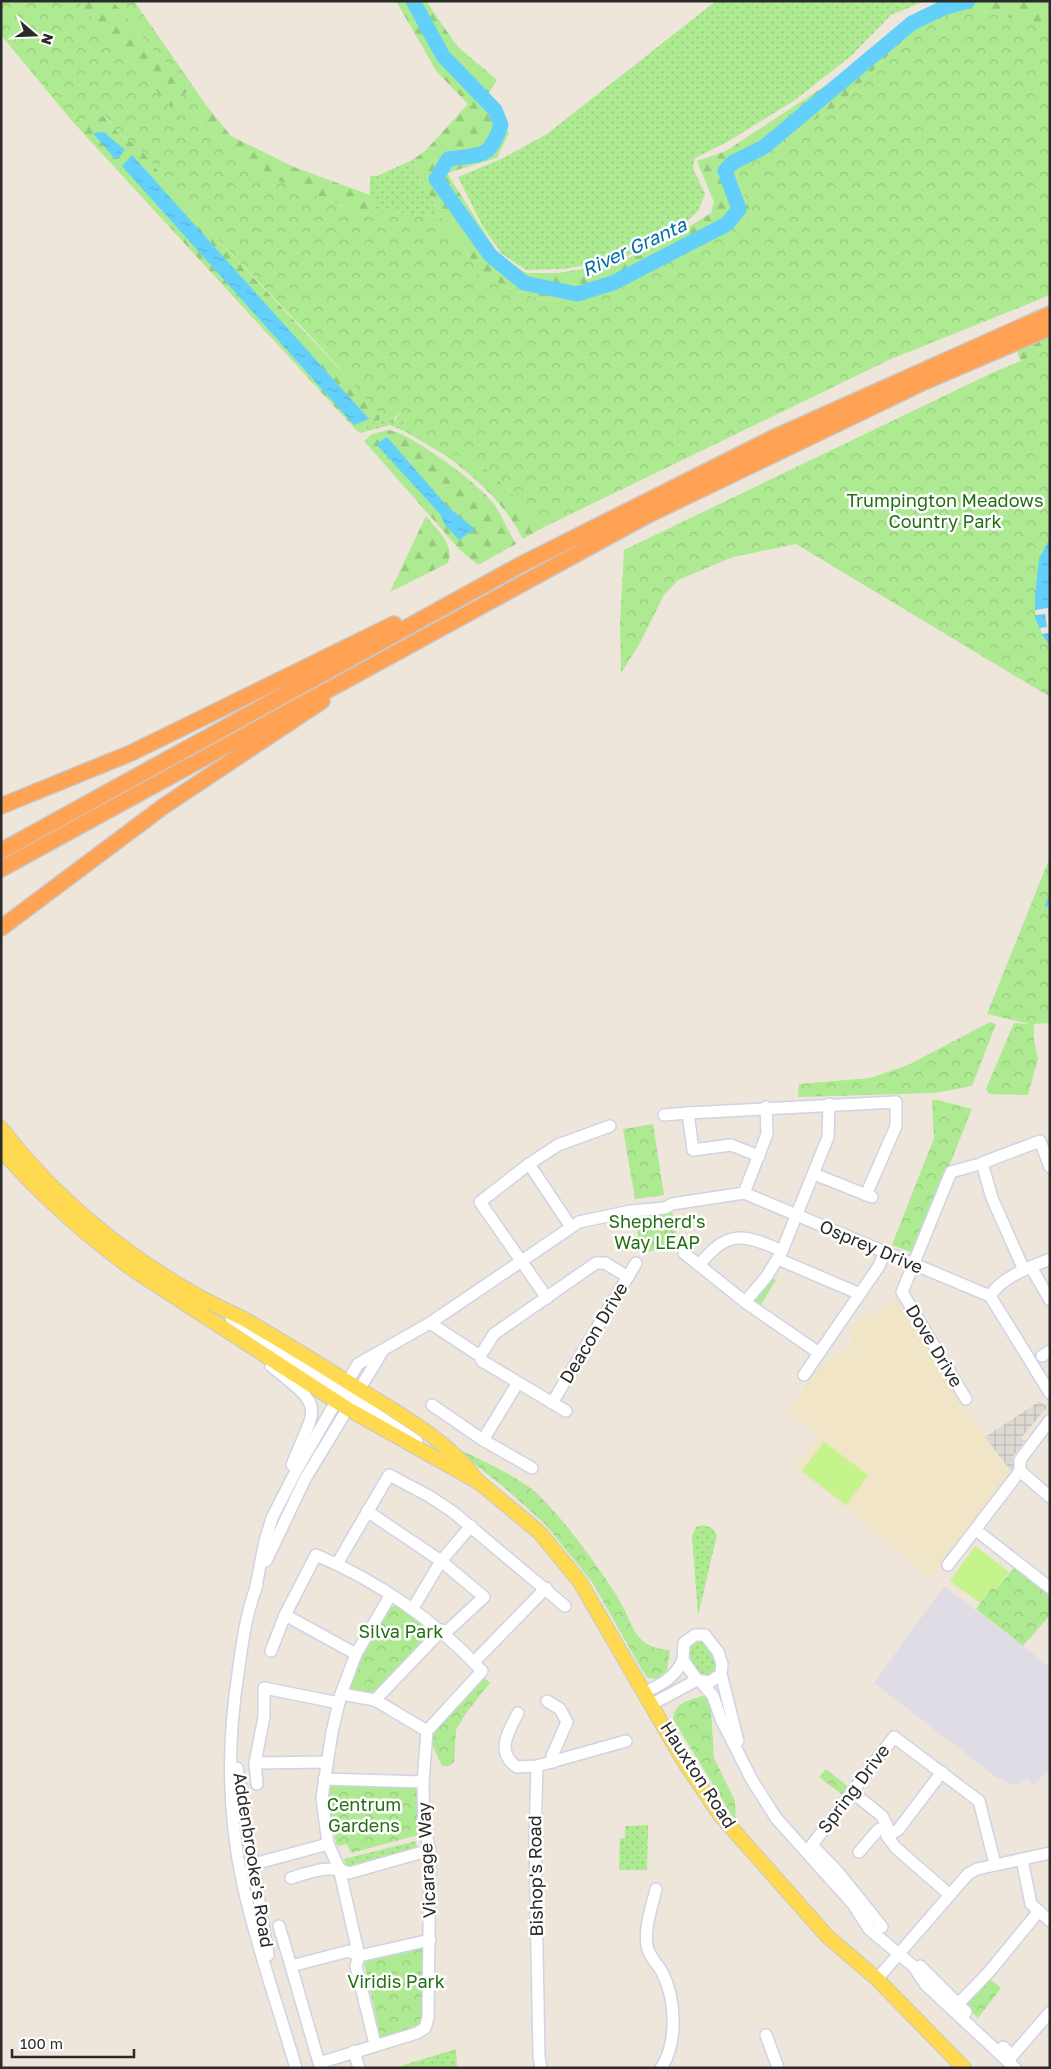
<svg xmlns="http://www.w3.org/2000/svg" width="1051" height="2069" font-family="'Golos Text',sans-serif">
<defs>
<pattern id="grass-dots" width="8" height="8" patternUnits="userSpaceOnUse" patternTransform="scale(1.25)"><rect width="8" height="8" fill="#aeea91"/><path d="M2 2h.1M6 6h.1" fill="none" stroke="#96c97d" stroke-width="1.8" stroke-linecap="round"/></pattern>
<pattern id="forest-firs" width="22" height="20" patternUnits="userSpaceOnUse" patternTransform="scale(1.25)"><rect width="22" height="20" fill="#aeea91"/><path d="M5 1l3.5 6h-7zM16 11l3.5 6h-7z" fill="#96c97d"/></pattern>
<pattern id="park-crowns" width="20" height="18" patternUnits="userSpaceOnUse" patternTransform="scale(1.25)"><rect width="20" height="18" fill="#aeea91"/><path d="M2 6a3 3 0 1 1 6 0M12 15a3 3 0 1 1 6 0" fill="none" stroke="#96c97d"/></pattern>
<pattern id="plaza-grid" width="8" height="8" patternUnits="userSpaceOnUse" patternTransform="scale(1.25)"><rect width="8" height="8" fill="#ddd9d2"/><path d="M0 4h8M4 0v8" fill="none" stroke="#bebab4"/></pattern>
<pattern id="water-ripples" width="26" height="14" patternUnits="userSpaceOnUse" patternTransform="scale(1.25)"><rect width="26" height="14" fill="#63cffb"/><path d="M2 4q2-2 4 0t4 0M15 11q2-2 4 0t4 0" fill="none" stroke="#56b2d7"/></pattern>
</defs>
<rect width="100%" height="100%" fill="#eee6db"/>
<path fill="#dfdce5" d="M944,1586L1050,1667V1768L1034,1785L1027,1779L1020,1784L1012,1785L996,1777L874,1683Z"/>
<path fill="#f1e5c8" d="M896,1299L994,1451L1012,1475L932,1578L795,1467L819,1435L788,1412L816,1369L854,1345L848,1327Z"/>
<g fill="url(#grass-dots)">
<path d="M716,1H925L891,15L851,56L795,100L729,141L695,158L693,168L705,194L698,211L678,230L621,259L563,269L526,270L502,254L483,227L458,177L501,159L547,134Z"/>
<path d="M414,159L419,176L441,217C415,215 388,209 363,214L371,210L373,203L370,195V176H377Z"/>
<path d="M401,410L406,432L390,425L360,433L356,430L379,420L383,415L387,421L396,420Z"/>
<path d="M704,1525L712,1528L717,1535L698,1616L692,1536L696,1527Z"/>
<path d="M696,1639L705,1642L717,1663L716,1671L710,1677L702,1676C694,1668 686,1655 690,1643Z"/>
<path d="M648,1825L647,1870H619L620,1838H625V1826Z"/>
<path d="M416,1841L417,1851L350,1869L345,1866L344,1859Z"/>
<path d="M456,2049L457,2068H394Z"/>
</g>
<g fill="url(#forest-firs)">
<path d="M78,1H113L155,53L192,87L171,108Z"/>
<path d="M396,1H426L457,46L497,80L487,96L509,133L497,158L447,173L499,255L526,273H558L619,263L679,233L711,213L714,202L697,161L726,151L837,78L940,1H1050V23H1028L983,11L918,26L839,105L735,171L753,217L634,277L604,290L575,297L557,301L536,298L516,291L484,276L480,279L463,243L441,217L419,176L414,159L426,150L468,104L437,72Z"/>
<path d="M206,105L231,136L294,167L370,195L373,202L371,210L363,214L248,169L200,126Z"/>
<path d="M104,116L121,136L137,145L192,212L383,415L379,420L356,430L72,121Z"/>
<path d="M1050,337V349L1021,361L1017,351Z"/>
<path d="M388,430C410,432 479,484 493,503C502,515 508,531 516,544L478,565L460,550L364,441L372,434Z"/>
<path d="M455,453L490,472L544,527L523,539C505,504 479,481 448,457Z"/>
<path d="M426,516C437,530 455,545 448,563L390,592Z"/>
</g>
<g fill="url(#park-crowns)">
<path d="M1,1H78L171,108L192,87L155,53L113,1H134L206,105L200,126L248,169L363,214C388,209 415,215 441,217L463,243L480,278L484,276L516,291L536,298L557,301L575,297L604,290L634,277L753,217L735,171L839,105L918,26L943,14L983,11L1028,23H1050V295L891,359L544,527L490,472L456,454L448,457L406,432L401,411L391,423L387,421L315,341L192,212L137,145L121,136L105,116L72,121L1,35Z"/>
<path d="M1050,349V697L796,544L733,557L678,580L664,595L640,643L621,673L620,623L624,550L996,371Z"/>
<path d="M1050,857V1023L1034,1024V1040L1038,1059L1028,1095L989,1094L986,1089L1014,1023L1030,1024L987,1014Z"/>
<path d="M990,1022L996,1024L972,1086L935,1093L798,1097L799,1084L870,1078L908,1065Z"/>
<path d="M932,1100H938L972,1109L914,1253L892,1245L934,1138Z"/>
<path d="M653,1124L664,1195L635,1199L623,1129Z"/>
<path d="M672,1211L679,1246L641,1253L635,1218Z"/>
<path d="M772,1277L776,1280L760,1306L755,1303V1298Z"/>
<path d="M451,1445C476,1458 507,1471 529,1487C551,1503 585,1549 601,1572C609,1584 619,1598 625,1611C636,1635 640,1648 670,1650L667,1670L658,1679L648,1678L642,1670L592,1582L545,1524L505,1488Z"/>
<path d="M1015,1566L1050,1594V1615L1023,1646L976,1609L992,1587L996,1590Z"/>
<path d="M393,1606H398L428,1622L433,1634L418,1650L410,1655V1659L375,1696L350,1689L349,1677L387,1610Z"/>
<path d="M484,1678L490,1683L466,1713L456,1730L454,1762L449,1766H442L429,1738L430,1735Z"/>
<path d="M702,1696L707,1697L711,1709L714,1758L735,1801L736,1822L673,1719C675,1702 688,1701 702,1696Z"/>
<path d="M826,1769L850,1788L844,1796L819,1777Z"/>
<path d="M330,1783L415,1785L420,1789L418,1835L351,1853L347,1844L337,1846L327,1803L326,1786Z"/>
<path d="M425,1946L424,2019L421,2026L381,2040L364,1962Z"/>
<path d="M989,1978L1001,1988L978,2018L966,2007V2002Z"/>
</g>
<g fill="#c5f38c">
<path d="M824,1442L868,1475L846,1505L802,1471Z"/>
<path d="M975,1546L1009,1572L996,1590L992,1587L980,1603L950,1581Z"/>
</g>
<path fill="url(#plaza-grid)" d="M1040,1401L1047,1407L1021,1438L1025,1441L1013,1456L1016,1470L1013,1474L985,1437Z"/>
<g fill="url(#water-ripples)">
<path d="M104,132L125,150L116,160L93,133Z"/>
<path d="M132,155L369,419L354,425L122,166Z"/>
<path d="M387,437L447,506L475,529L459,540L445,525L440,514L376,444Z"/>
<path d="M1050,538V646L1043,636L1035,618V596L1039,559Z"/>
</g>
<path fill="#eee6db" d="M1048,608L1050,633L1042,634L1040,628L1047,627L1045,614L1035,615V610Z"/>
<g fill="none" stroke-linecap="round" stroke-linejoin="round">
<path stroke="#63cffb" stroke-width="2.5" d="M1046,906L1050,897"/>
<path stroke="#63cffb" stroke-width="15" d="M413,1L443,56L495,110L501,125C489,160 482,154 448,159L436,179L490,255L524,283L577,294L613,283L727,224L739,209L725,171L732,163L764,147L912,23L943,8L968,1"/>
<g stroke="#d0d3e5" stroke-width="14">
<g id="minor">
<path d="M664,1115L688,1113"/>
<path d="M759,1156L731,1145L693,1150L688,1113L896,1102V1126L866,1195"/>
<path d="M529,1164L558,1145L610,1126"/>
<path d="M814,1174L872,1197"/>
<path d="M744,1193L767,1134L766,1107"/>
<path d="M684,1253L745,1302L819,1353"/>
<path d="M778,1259L860,1294"/>
<path d="M699,1265C728,1230 742,1233 782,1251"/>
<path d="M1031,1267L1050,1300"/>
<path d="M1024,1270L992,1198L982,1163L1040,1141L1050,1167"/>
<path d="M990,1296C1001,1277 1031,1267 1050,1259"/>
<path d="M547,1298L480,1202L529,1164L571,1227"/>
<path d="M745,1302L767,1276L782,1251L828,1137L829,1104"/>
<path d="M231,1318L332,1385L346,1397"/>
<path d="M430,1323L480,1356L482,1361L566,1411"/>
<path d="M480,1356L494,1334L596,1263H605L628,1277"/>
<path d="M1042,1356L1050,1351"/>
<path d="M271,1366C327,1410 316,1404 292,1465"/>
<path d="M804,1375L879,1266L884,1253"/>
<path d="M350,1392L355,1400L417,1441"/>
<path d="M966,1399L902,1292L951,1172L976,1165"/>
<path d="M552,1403L636,1263"/>
<path d="M432,1405L483,1440L532,1468"/>
<path d="M1050,1420L1020,1460V1471L1050,1497"/>
<path d="M483,1440L517,1384"/>
<path d="M367,1511L441,1561L471,1526"/>
<path d="M976,1530L1050,1588"/>
<path d="M266,1561L305,1479L382,1352"/>
<path d="M337,1564L389,1475L429,1496L453,1512L565,1606"/>
<path d="M948,1565L1020,1471"/>
<path d="M257,1585C246,1613 242,1644 238,1674C227,1744 228,1816 243,1885C257,1947 278,2007 296,2068"/>
<path d="M255,1591L265,1541L272,1518L297,1469L358,1364L430,1323L579,1222L631,1211L665,1208L672,1204L744,1193L990,1296L1050,1393"/>
<path d="M413,1608L441,1561L484,1597L445,1633"/>
<path d="M271,1651L285,1615"/>
<path d="M474,1662L546,1588"/>
<path d="M721,1674L710,1682L697,1680L683,1660L684,1643L695,1635H705L718,1652L722,1664L721,1674L738,1741"/>
<path d="M701,1682L713,1696L721,1719L752,1780L776,1818L853,1904L869,1929L913,1966L926,1985L1015,2068"/>
<path d="M644,1692C662,1685 675,1677 683,1660"/>
<path d="M341,1694L375,1700L427,1731"/>
<path d="M375,1700L442,1630"/>
<path d="M547,1701L560,1709L567,1722L552,1756L553,1762"/>
<path d="M652,1704L697,1680"/>
<path d="M518,1713C508,1732 495,1752 517,1767L537,1766L626,1741"/>
<path d="M255,1763L327,1762"/>
<path d="M537,1766L535,1840L539,2057L541,2068"/>
<path d="M237,1768L268,1955"/>
<path d="M324,1779L423,1782"/>
<path d="M257,1784L255,1763L264,1717V1688L339,1703"/>
<path d="M852,1792L882,1816L887,1826V1836L896,1848L950,1895"/>
<path d="M887,1836L898,1830L942,1772"/>
<path d="M859,1852L878,1830L887,1826"/>
<path d="M1022,1860L1031,1904L1050,1921"/>
<path d="M250,1869L254,1864L328,1844"/>
<path d="M291,1878C311,1872 329,1864 349,1873L430,1850"/>
<path d="M656,1889C652,1907 644,1927 647,1946C649,1957 657,1963 662,1972C676,1999 678,2043 661,2068"/>
<path d="M279,1926L291,1966L349,1951L359,1956"/>
<path d="M882,1927L837,1871L812,1845L894,1737L979,1801L995,1864"/>
<path d="M359,1956L430,1940"/>
<path d="M291,1966L319,2063L417,2033L425,2028L428,2018L430,1850L424,1827L423,1782L427,1731L482,1671C437,1622 378,1581 316,1555L285,1615L356,1654"/>
<path d="M920,1966L966,2012"/>
<path d="M877,1979L968,1874L977,1869L1050,1853"/>
<path d="M958,2004L989,1972L1039,1911"/>
<path d="M766,2035L778,2068"/>
<path d="M375,2044L356,1966L359,1956L339,1868L328,1844L322,1798L332,1732L341,1694L356,1654L390,1596"/>
<path d="M1003,2047L1012,2056L1050,2012"/>
<path d="M354,2051L359,2068"/>
</g>
</g>
<g stroke="#c8c8c8" stroke-width="16">
<g id="major">
<path d="M1,1128C53,1196 122,1253 196,1295C212,1304 228,1311 244,1319C280,1340 316,1362 351,1384C395,1412 449,1439 479,1483"/>
<path d="M1,1150C42,1196 85,1235 135,1271L348,1409L480,1483L539,1532L580,1582L683,1760L720,1815L827,1936L877,1979L964,2068"/>
</g>
</g>
<g stroke="#c8c8c8" stroke-width="18">
<g id="highway">
<path d="M1,806L131,753L394,624"/>
<path d="M1,851L522,564L775,437L1050,314"/>
<path d="M1,869L646,516L924,382L1050,328"/>
<path d="M1,928L164,806L322,701"/>
</g>
</g>
<use href="#minor" stroke="#fff" stroke-width="11"/>
<use href="#major" stroke="#ffd94f" stroke-width="14"/>
<use href="#highway" stroke="#ffa254" stroke-width="15"/>
</g>
<g text-anchor="middle" stroke-width="5" stroke-linejoin="round" paint-order="stroke">
<g font-size="18" fill="#246f13" stroke="#fff">
<text x="945" y="507">Trumpington Meadows<tspan x="945" dy="21">Country Park</tspan></text>
<text x="657" y="1228">Shepherd's<tspan x="657" dy="21">Way LEAP</tspan></text>
<text x="401" y="1638">Silva Park</text>
<text x="364" y="1811">Centrum<tspan x="364" dy="21">Gardens</tspan></text>
<text x="396" y="1988">Viridis Park</text>
</g>
<g font-size="18" fill="#2a2a2a" stroke="#fff">
<text transform="translate(871 1247) rotate(23)" y="6">Osprey Drive</text>
<text transform="translate(594 1333) rotate(-59)" y="6">Deacon Drive</text>
<text transform="translate(934 1346) rotate(59)" y="6">Dove Drive</text>
<text transform="translate(698 1775) rotate(57)" y="6">Hauxton Road</text>
<text transform="translate(854 1789) rotate(-53)" y="6">Spring Drive</text>
<text transform="translate(253 1860) rotate(81)" y="6">Addenbrooke's Road</text>
<text transform="translate(427 1860) rotate(-93)" y="6">Vicarage Way</text>
<text transform="translate(536 1876) rotate(-91)" y="6">Bishop's Road</text>
</g>
<g font-size="19" font-style="italic" fill="#006ba8" stroke="#fff">
<text transform="translate(634 247) rotate(-25)" y="7">River Granta</text>
</g>
</g>
<rect width="1051" height="2069" fill="none" stroke="#2a2a2a" stroke-width="5"/>
<g transform="translate(35 35) rotate(109)" stroke="#ffffff" stroke-width="4" paint-order="stroke">
<path d="M0-4L9 19L0 12L-9 19Z" fill="#2a2a2a"/>
<text y="-8" font-size="14" font-weight="bold" text-anchor="middle" fill="#2a2a2a">N</text>
</g>
<path d="M12 2049v8h122v-8" fill="none" stroke="#2a2a2a" stroke-width="2.5"/>
<text x="20" y="2049" font-size="15" fill="#2a2a2a" stroke="#ffffff" stroke-width="4" paint-order="stroke">100 m</text>
</svg>
